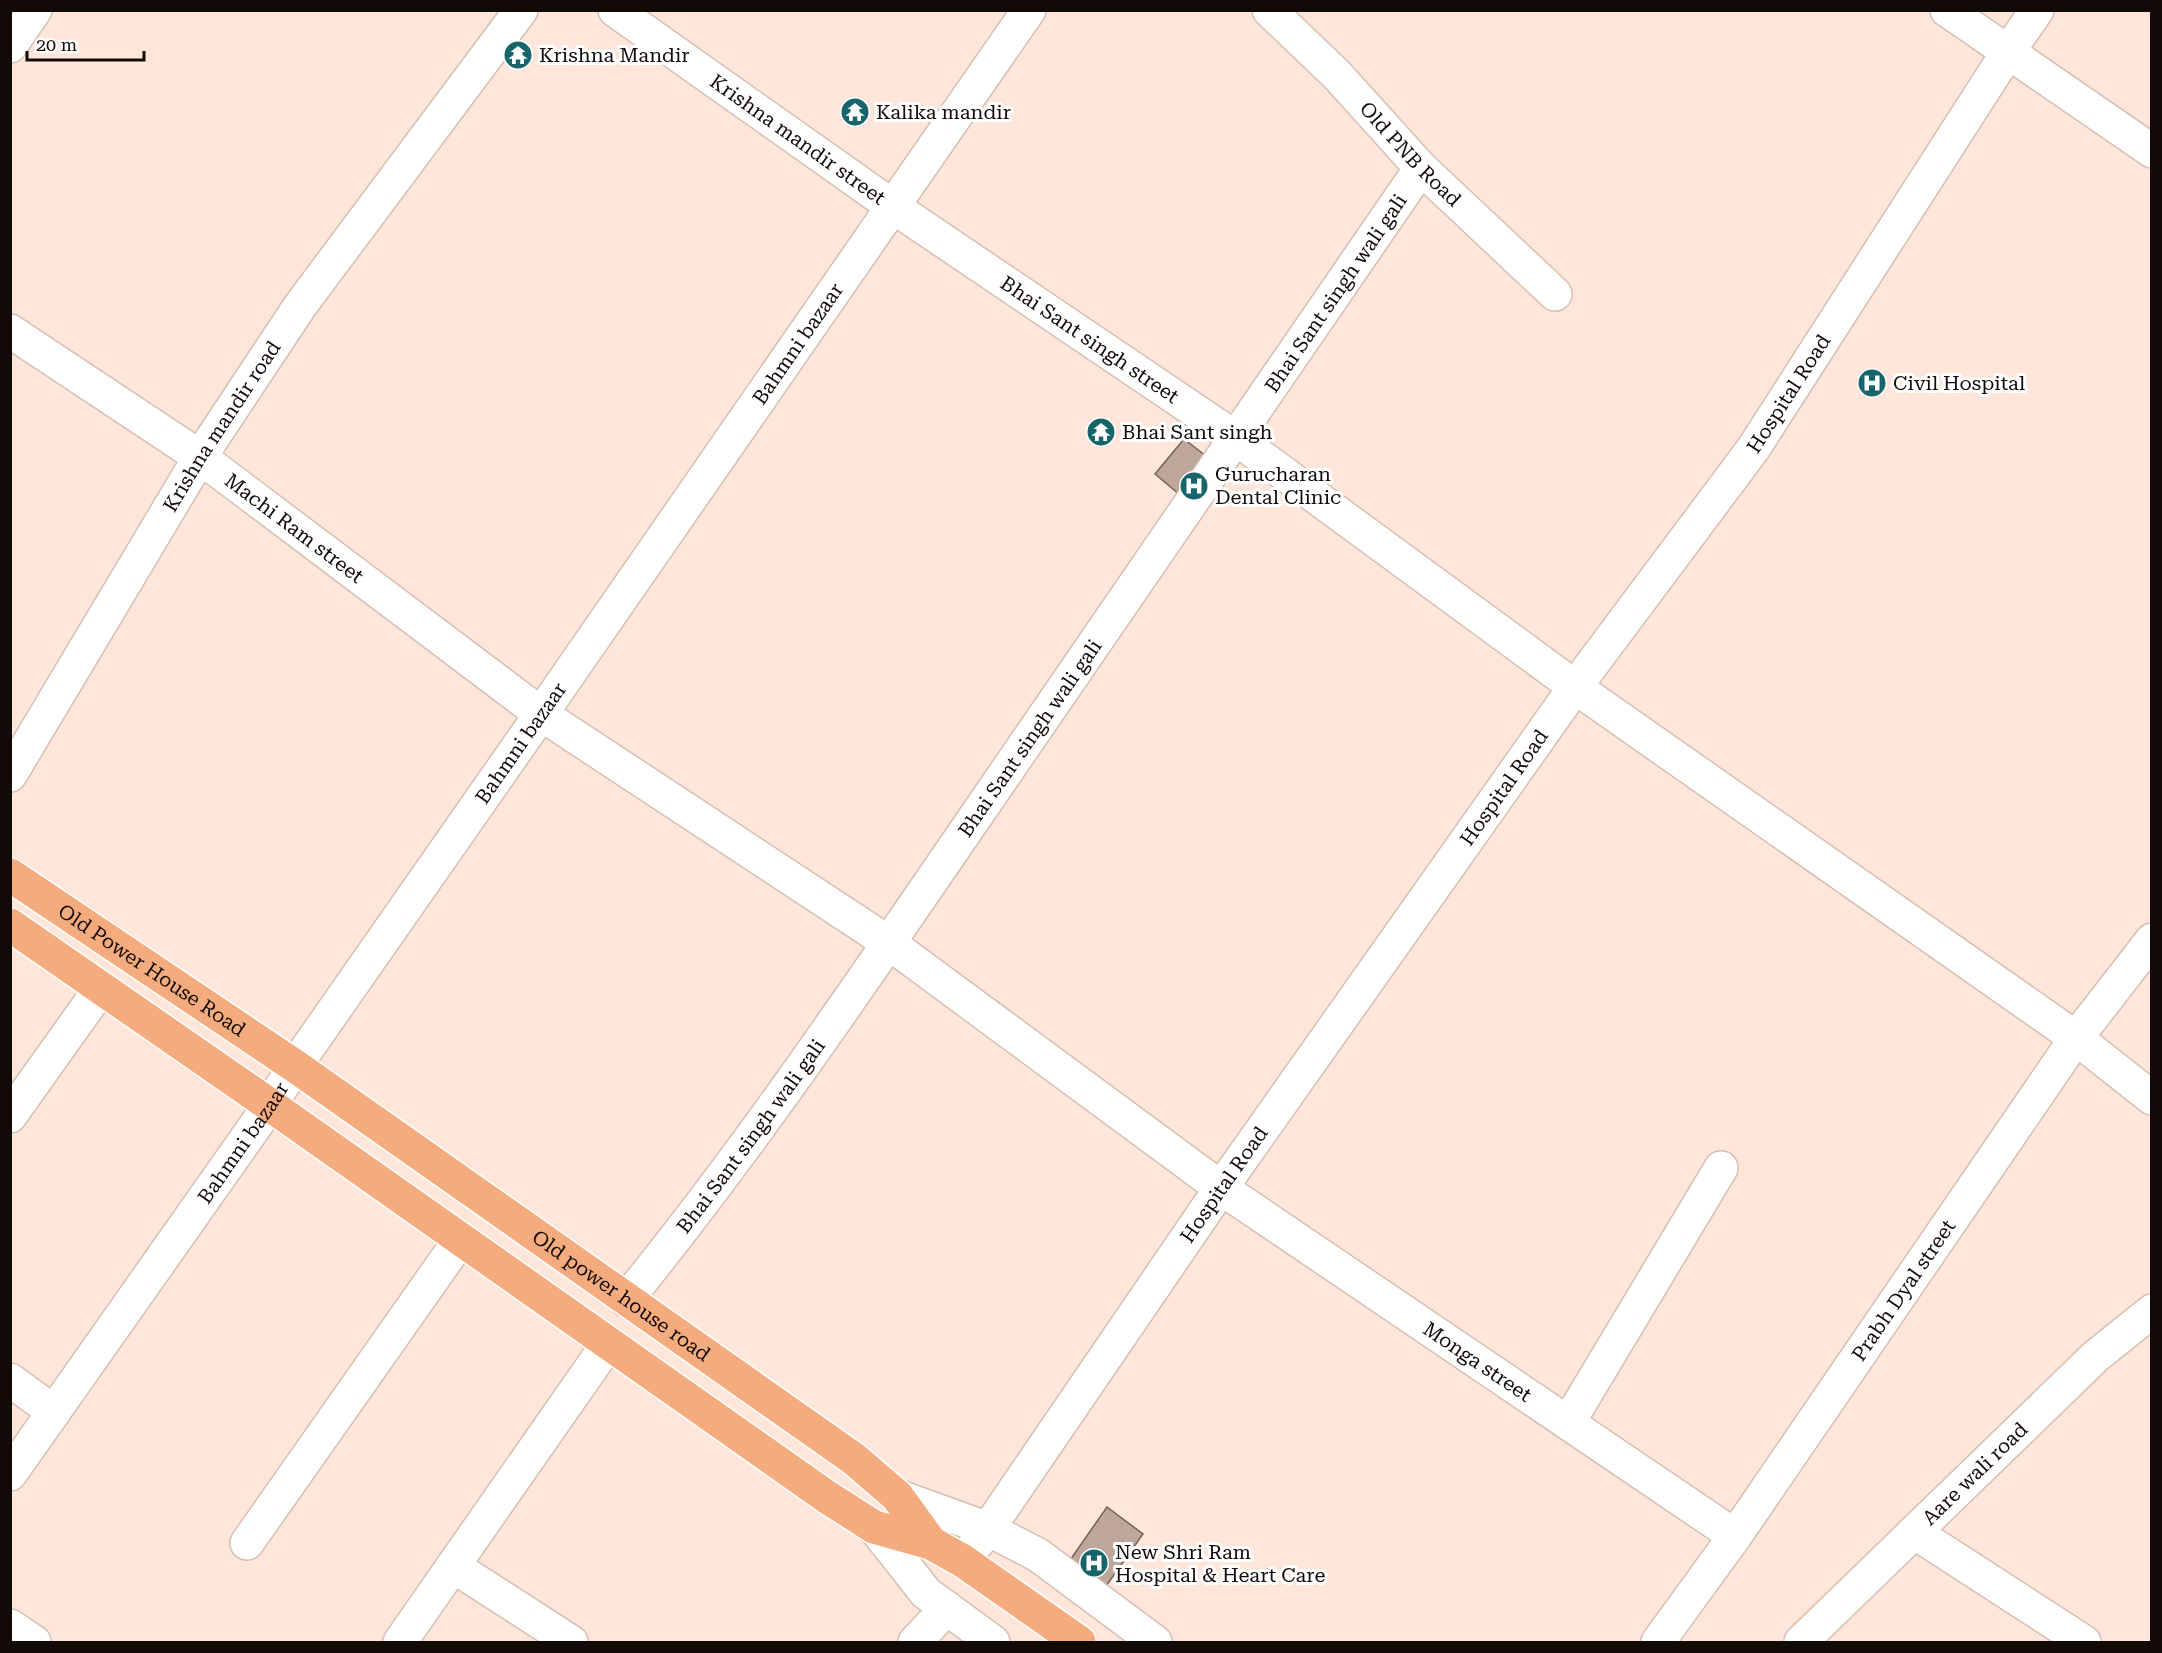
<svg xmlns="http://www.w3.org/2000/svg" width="2162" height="1653" font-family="'Roboto Serif',serif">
<rect width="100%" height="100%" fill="#fee7da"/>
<g fill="#bda79b" stroke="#746155" stroke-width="1.5">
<path d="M1184,439L1210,459L1180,495L1155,474Z"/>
<path d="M1107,1507L1143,1534L1104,1589L1068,1563Z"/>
</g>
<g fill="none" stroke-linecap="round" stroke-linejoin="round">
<g stroke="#d5bfb2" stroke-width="36">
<g id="street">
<path id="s1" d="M615,10L892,206L1237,439L1575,687L2076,1038L2152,1098"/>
<path id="s2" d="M1269,10L1337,75L1421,168L1555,294"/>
<path d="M1947,10L2152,151"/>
<path d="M10,46L35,10"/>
<path id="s3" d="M10,331L200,457L541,714L889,943L1221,1188L1735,1536"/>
<path id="s4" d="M10,775L200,457L300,306L521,10"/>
<path id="s5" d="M295,1066L541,714L1029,10"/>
<path d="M10,1116L101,988"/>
<path id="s6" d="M626,1300C753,1144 866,976 980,810C1128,597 1275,383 1421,168"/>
<path d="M10,1380L54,1412"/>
<path d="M1568,1423L1721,1168"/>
<path d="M897,1496L988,1529L1038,1555L1155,1642"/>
<path d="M874,1527L926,1593L993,1642"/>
<path d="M1914,1532L2084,1642"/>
<path d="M247,1543L460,1240"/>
<path id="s7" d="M963,1561L988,1529L1221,1188L1575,687L1753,449L2008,52L2037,10"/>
<path d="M453,1566L571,1642"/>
<path d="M10,1626L34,1642"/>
<path d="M400,1642L608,1344"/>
<path d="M915,1642L947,1608"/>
<path id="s8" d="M1658,1642L1735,1536L2076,1038L2152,940"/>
<path id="s9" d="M1801,1642L2096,1356L2152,1311"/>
</g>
</g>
<g stroke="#d5bfb2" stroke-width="36">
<g id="secondary">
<path id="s10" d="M10,1474L270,1105L295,1066"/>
</g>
</g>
<g stroke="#fff" stroke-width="36">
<g id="highway">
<path id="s11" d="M10,875L295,1066L854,1459L897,1496L931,1543"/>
<path d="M10,925L270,1105L827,1497L874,1527L931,1543L963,1561L1079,1642"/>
</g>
</g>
<use href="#street" stroke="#fff" stroke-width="33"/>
<use href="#secondary" stroke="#fff" stroke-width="33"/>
<use href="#highway" stroke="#f4ab7e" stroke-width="33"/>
</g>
<defs>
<g id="temple-disc" transform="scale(1.5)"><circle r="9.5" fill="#16656b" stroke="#fff"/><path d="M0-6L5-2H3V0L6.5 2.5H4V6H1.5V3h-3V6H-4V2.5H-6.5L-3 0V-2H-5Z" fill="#fff"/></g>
<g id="hospital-disc" transform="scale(1.5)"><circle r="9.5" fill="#16656b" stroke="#fff"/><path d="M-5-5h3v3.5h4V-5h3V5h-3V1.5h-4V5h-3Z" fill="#fff"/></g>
</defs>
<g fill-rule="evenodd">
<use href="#temple-disc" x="518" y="55"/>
<use href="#temple-disc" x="855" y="112"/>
<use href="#hospital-disc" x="1872" y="383"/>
<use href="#temple-disc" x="1101" y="432"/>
<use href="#hospital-disc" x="1194" y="486"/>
<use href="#hospital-disc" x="1094" y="1563"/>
</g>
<g text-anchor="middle" stroke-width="6" stroke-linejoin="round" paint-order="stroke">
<g font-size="20" fill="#110a06" stroke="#fff" text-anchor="start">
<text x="539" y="62">Krishna Mandir</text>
<text x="876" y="119">Kalika mandir</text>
<text x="1893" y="390">Civil Hospital</text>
<text x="1122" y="439">Bhai Sant singh</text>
<text x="1215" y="481">Gurucharan<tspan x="1215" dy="23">Dental Clinic</tspan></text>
<text x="1115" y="1559">New Shri Ram<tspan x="1115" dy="23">Hospital &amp; Heart Care</tspan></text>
</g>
<g font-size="20" fill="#110a06" stroke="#fff">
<text dy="7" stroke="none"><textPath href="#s1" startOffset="224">Krishna mandir street</textPath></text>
<text dy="7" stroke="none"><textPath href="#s2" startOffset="202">Old PNB Road</textPath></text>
<text dy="7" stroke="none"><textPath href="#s6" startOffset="1232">Bhai Sant singh wali gali</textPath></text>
<text dy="7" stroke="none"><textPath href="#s1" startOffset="578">Bhai Sant singh street</textPath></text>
<text dy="7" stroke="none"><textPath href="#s5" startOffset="880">Bahmni bazaar</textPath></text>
<text dy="7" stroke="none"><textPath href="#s7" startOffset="1430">Hospital Road</textPath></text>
<text dy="7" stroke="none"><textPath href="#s4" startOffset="408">Krishna mandir road</textPath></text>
<text dy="7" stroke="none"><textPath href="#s3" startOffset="346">Machi Ram street</textPath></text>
<text dy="7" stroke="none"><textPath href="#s6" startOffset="692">Bhai Sant singh wali gali</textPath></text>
<text dy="7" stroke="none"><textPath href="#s5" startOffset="394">Bahmni bazaar</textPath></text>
<text dy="7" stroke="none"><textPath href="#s7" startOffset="944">Hospital Road</textPath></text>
<text dy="7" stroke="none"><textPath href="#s11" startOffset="171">Old Power House Road</textPath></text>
<text dy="7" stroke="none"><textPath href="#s6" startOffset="206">Bhai Sant singh wali gali</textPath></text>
<text dy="7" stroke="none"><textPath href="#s10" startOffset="405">Bahmni bazaar</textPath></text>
<text dy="7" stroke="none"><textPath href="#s7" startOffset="458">Hospital Road</textPath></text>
<text dy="7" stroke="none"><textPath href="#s8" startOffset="429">Prabh Dyal street</textPath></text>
<text dy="7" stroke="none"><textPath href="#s11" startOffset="742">Old power house road</textPath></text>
<text dy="7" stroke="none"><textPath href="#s3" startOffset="1794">Monga street</textPath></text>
<text dy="7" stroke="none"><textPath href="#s9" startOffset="242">Aare wali road</textPath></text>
</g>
</g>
<rect width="2162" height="1653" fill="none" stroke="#110a06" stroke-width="24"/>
<path d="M27 51v9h117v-9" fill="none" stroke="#110a06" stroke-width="3"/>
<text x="36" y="51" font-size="18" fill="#110a06" stroke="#ffffff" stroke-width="4.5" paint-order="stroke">20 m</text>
</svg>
